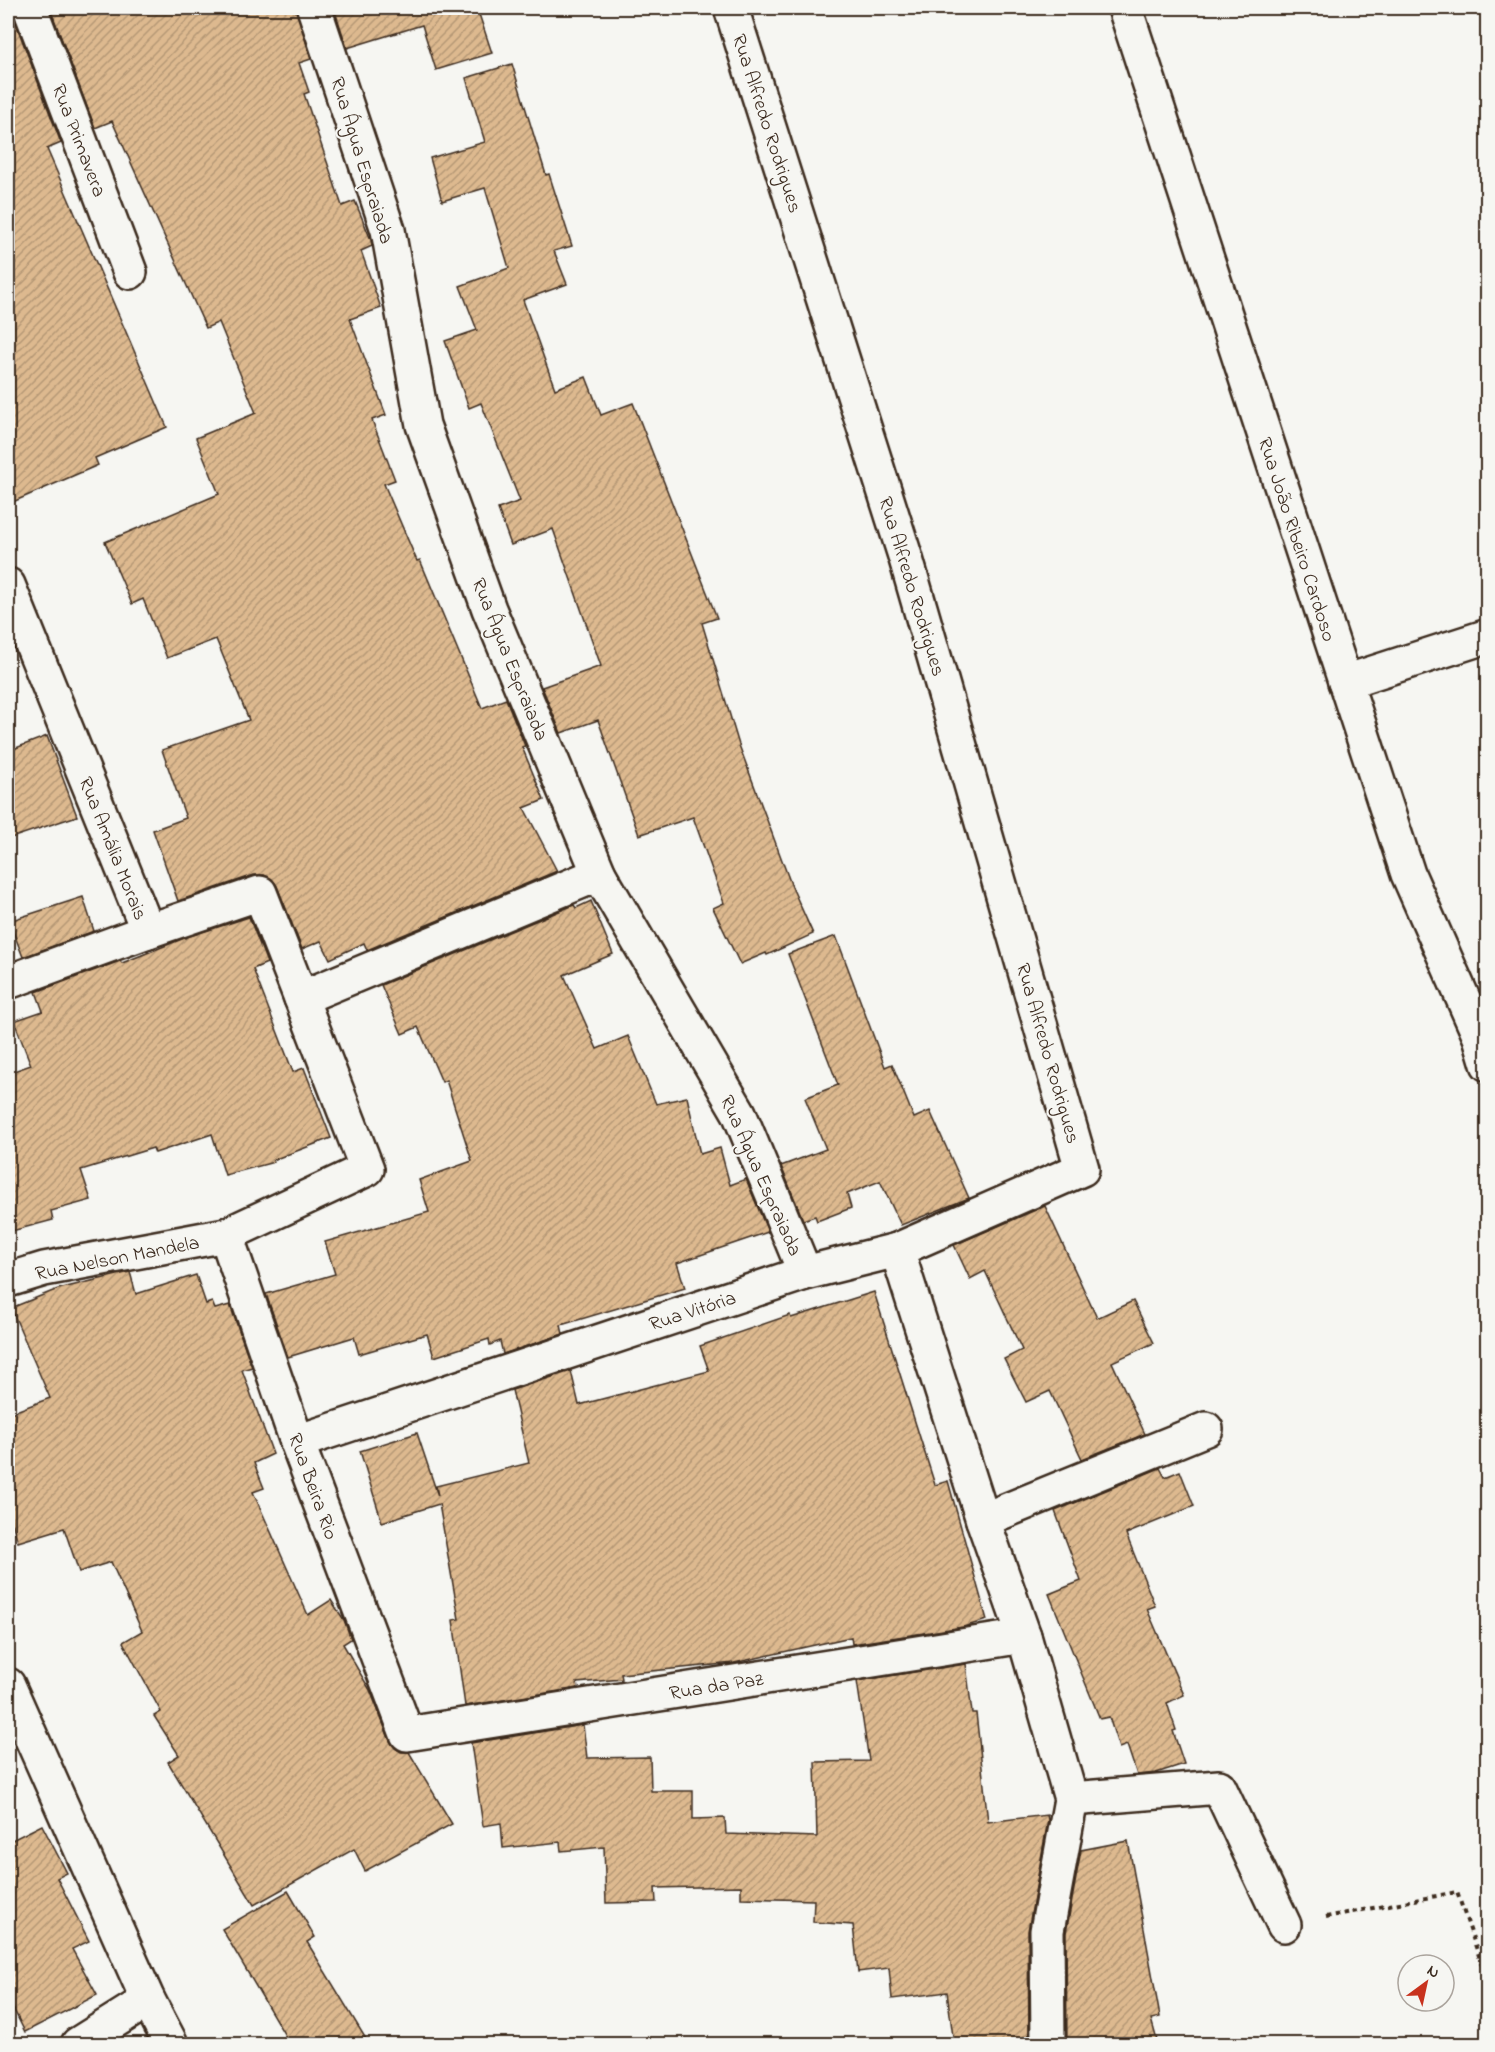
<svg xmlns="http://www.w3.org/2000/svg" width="1495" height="2052" font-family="'Indie Flower',sans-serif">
<defs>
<pattern id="building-hatch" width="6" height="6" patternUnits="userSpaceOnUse" patternTransform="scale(1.5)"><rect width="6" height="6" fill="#ddb98f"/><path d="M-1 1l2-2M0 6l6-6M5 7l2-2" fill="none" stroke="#b49774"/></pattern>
</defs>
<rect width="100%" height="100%" fill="#f6f6f2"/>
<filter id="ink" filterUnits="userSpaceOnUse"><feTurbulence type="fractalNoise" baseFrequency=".0167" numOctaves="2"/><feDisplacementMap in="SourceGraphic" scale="12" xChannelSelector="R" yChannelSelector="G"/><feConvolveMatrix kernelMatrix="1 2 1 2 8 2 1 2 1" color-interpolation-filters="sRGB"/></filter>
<g filter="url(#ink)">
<g fill="url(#building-hatch)" stroke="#3b2a1e" stroke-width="1.5">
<path d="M50,8H296L311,59L299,63L309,92L304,94L342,206L355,201L371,240L372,246L361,251L381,308L350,319L386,415L372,420L395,480L384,484L417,561L420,560L482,708L506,699L525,746L522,747L544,800L524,808L557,871L367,950L364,943L330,959L321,941L302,949L277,886L272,879L264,875H254L178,901L153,830L186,818L162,750L249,720L216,639L167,658L143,599L132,604L105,542L219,494L196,438L256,413L219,322L206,328L112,121L95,128Z"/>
<path d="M334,8H477L492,53L436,70L422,25L347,48Z"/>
<path d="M13,16L61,143L47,149L167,427L95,458L98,465L8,504V18Z"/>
<path d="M512,64L546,175L549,174L572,246L554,251L567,284L523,300L555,389L586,377L601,415L633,403L717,618L702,623L739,745L792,887L813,934L767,955L766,953L740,964L713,908L724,903L693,817L639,835L598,720L561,733L542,687L601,666L553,529L511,545L498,509L520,501L481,403L469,408L445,341L477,330L460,286L509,268L485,188L442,201L430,158L485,142L466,78Z"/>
<path d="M47,736L77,816L8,839V751Z"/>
<path d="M83,897L94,931L23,957L9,921Z"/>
<path d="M591,901L613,954L564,975L597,1049L628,1036L656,1104L687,1097L700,1154L720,1148L730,1185L746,1179L768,1232L677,1263L685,1288L561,1325L563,1334L503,1354L500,1341L490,1345L489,1339L434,1357L427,1334L359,1354L354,1337L288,1357L266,1294L335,1274L325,1242L429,1212L419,1180L472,1161L446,1080L442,1082L418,1027L402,1034L381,985L574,905L576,908Z"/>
<path d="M249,917L267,963L253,969L293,1072L304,1068L331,1138L273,1160L274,1162L225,1175L212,1134L155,1153L153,1148L81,1170L91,1200L51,1211L53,1220L8,1232V1073L31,1065L14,1021L43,1011L36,992L120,961L122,963L187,937Z"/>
<path d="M836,936L885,1067L892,1064L914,1118L930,1111L969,1198L901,1225L880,1181L847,1194L851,1208L817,1221L815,1216L803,1220L781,1166L826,1149L805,1098L838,1085L788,954Z"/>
<path d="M1045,1206L1097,1318L1133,1301L1154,1343L1112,1362L1145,1434L1082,1459L1050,1391L1026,1402L1004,1359L1022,1350L985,1271L970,1279L954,1245Z"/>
<path d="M130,1272L136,1294L196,1275L206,1304L212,1302L215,1309L230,1305L252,1367L242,1370L273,1454L254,1463L264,1488L253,1492L308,1615L331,1600L344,1620L351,1639L343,1644L370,1690L390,1741L395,1748L401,1752H409L452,1824L365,1871L354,1849L254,1905L168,1762L179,1755L154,1716L161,1712L123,1642L142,1631L111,1562L79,1572L64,1528L18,1542L8,1509V1414L50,1398L11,1308L58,1289Z"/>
<path d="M874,1292L935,1485L948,1481L987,1620L963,1627L852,1644L851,1637L734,1663L621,1674L622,1679L577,1683L578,1688L465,1706L453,1620L459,1619L439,1504L382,1522L360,1451L417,1433L438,1496L436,1486L529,1463L512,1390L571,1371L579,1405L709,1371L700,1346L790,1315L791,1318Z"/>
<path d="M1160,1468L1165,1477L1180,1471L1194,1506L1126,1534L1155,1606L1147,1609L1184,1695L1167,1703L1176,1730L1173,1731L1184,1764L1156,1773L1137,1775L1127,1745L1119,1748L1109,1717L1100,1719L1049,1594L1081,1581L1055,1511Z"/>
<path d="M966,1664L972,1713H976L988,1822L1047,1815L1048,1820L1028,1931L1029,2044H954L947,1992L892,1999L889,1968L858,1972L853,1925L813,1922L814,1900L741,1898V1886L655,1888L656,1902L606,1903L604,1847L561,1851L560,1842L503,1848L501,1823L483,1826L471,1743L583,1725L587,1758L650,1757L651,1791H693V1819L725,1818L726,1834L817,1837L815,1762L869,1761L857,1681Z"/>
<path d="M42,1825L67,1873L57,1878L89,1941L72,1949L97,1995L25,2032L8,1998V1842Z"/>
<path d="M1128,1841L1160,2017L1151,2019L1158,2044H1067L1066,1933L1081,1850Z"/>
<path d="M288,1891L315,1937L307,1942L369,2044H290L222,1929Z"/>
</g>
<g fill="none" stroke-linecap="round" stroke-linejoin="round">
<g stroke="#3b2a1e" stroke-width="38">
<g id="minor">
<path d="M30,8L130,272"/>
<path d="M314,8L388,230L423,425L489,609L599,874L739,1113L805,1273"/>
<path d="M1125,8L1408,874L1480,1037L1488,1064"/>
<path d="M8,585L148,931"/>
<path d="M1345,682L1488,636"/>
<path d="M8,982L148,931L260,893L301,998L599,874"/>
<path d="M226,1235L297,1442L407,1734L1024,1636"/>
<path d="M897,1250L983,1520L1024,1636L1071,1799L1047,1931L1048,2044"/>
<path d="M8,1280L44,1269L226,1235L367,1169L301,998"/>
<path d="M297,1442L805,1273L897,1250L1082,1169L906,559L731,8"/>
<path d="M983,1520L1206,1429"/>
<path d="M8,1685L148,2000L171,2044"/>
<path d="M1071,1799L1219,1787L1284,1925"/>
<path d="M78,2044L148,2000"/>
</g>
</g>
<path stroke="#3b2a1e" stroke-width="4" stroke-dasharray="4.5 4.5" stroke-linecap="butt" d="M1326,1917L1457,1892L1488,1982"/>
<use href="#minor" stroke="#f6f6f2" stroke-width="33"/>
</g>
</g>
<g text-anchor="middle" stroke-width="4.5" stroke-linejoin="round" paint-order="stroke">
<g font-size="20" fill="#3b2a1e" stroke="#f6f6f2">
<text transform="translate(768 123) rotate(72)" y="7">Rua Alfredo Rodrigues</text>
<text transform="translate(80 140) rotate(69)" y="7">Rua Primavera</text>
<text transform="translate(363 160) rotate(73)" y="7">Rua Água Espraiada</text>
<text transform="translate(1298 539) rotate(72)" y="7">Rua João Ribeiro Cardoso</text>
<text transform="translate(913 586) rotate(73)" y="7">Rua Alfredo Rodrigues</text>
<text transform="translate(511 659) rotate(68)" y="7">Rua Água Espraiada</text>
<text transform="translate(114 848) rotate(68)" y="7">Rua Amália Morais</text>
<text transform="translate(1049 1053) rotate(74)" y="7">Rua Alfredo Rodrigues</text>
<text transform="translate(762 1175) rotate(66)" y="7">Rua Água Espraiada</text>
<text transform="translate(117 1257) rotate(-11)" y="7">Rua Nelson Mandela</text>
<text transform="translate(692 1310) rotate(-18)" y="7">Rua Vitória</text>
<text transform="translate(314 1486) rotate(70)" y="7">Rua Beira Rio</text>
<text transform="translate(716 1685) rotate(-9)" y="7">Rua da Paz</text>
</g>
</g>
<rect width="1495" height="2052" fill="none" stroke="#f6f6f2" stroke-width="30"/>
<rect x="15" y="15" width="1465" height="2022" fill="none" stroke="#3b2a1e" stroke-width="2" filter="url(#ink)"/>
<g transform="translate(1426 1983) rotate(33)"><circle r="28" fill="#f6f6f2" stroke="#aba49d" stroke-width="1.5"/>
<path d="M0-4.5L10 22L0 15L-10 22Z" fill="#c8321e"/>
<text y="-9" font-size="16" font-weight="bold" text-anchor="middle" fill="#3b2a1e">N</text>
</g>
</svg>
